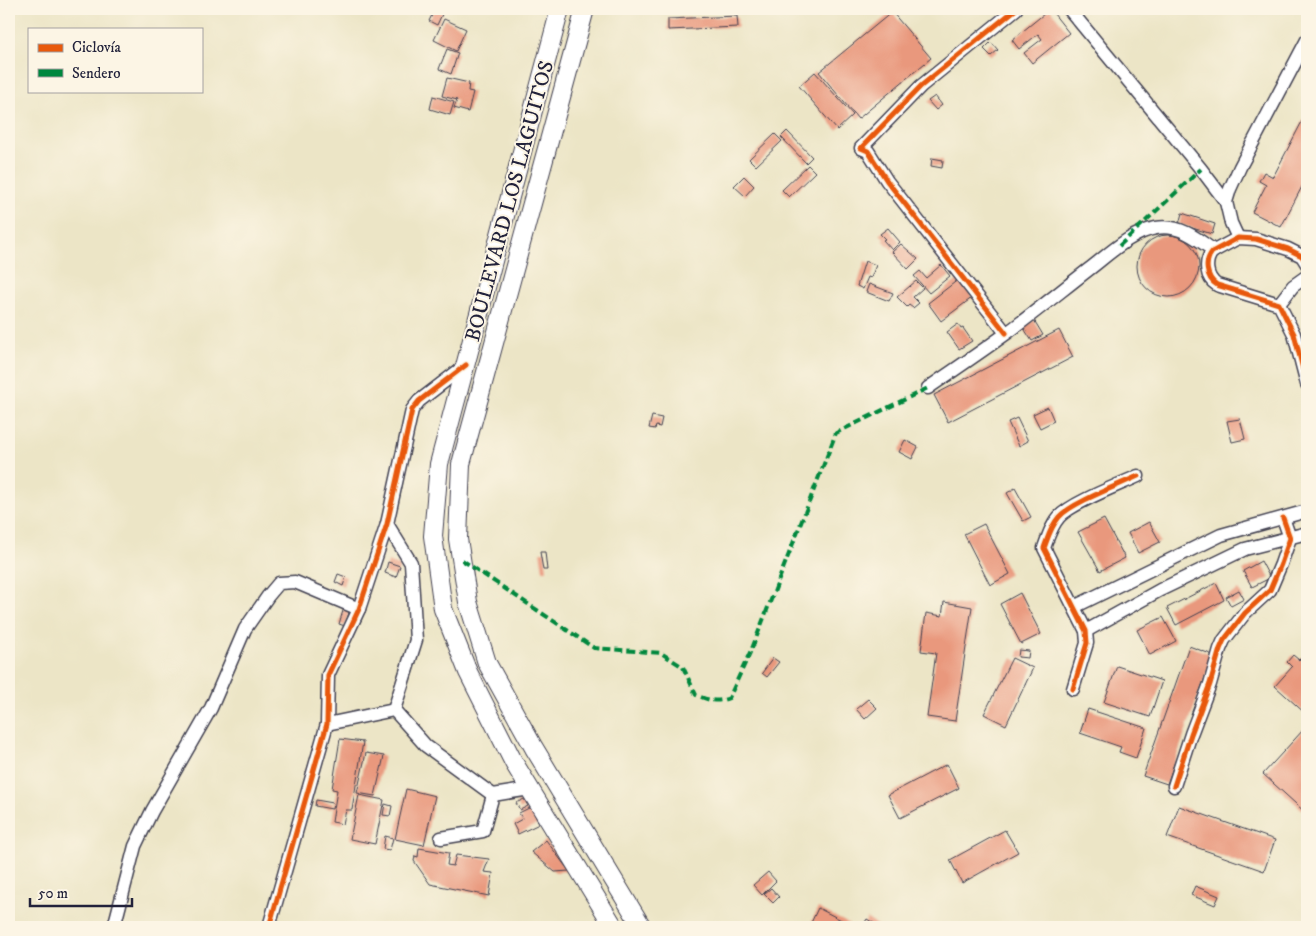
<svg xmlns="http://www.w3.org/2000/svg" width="1316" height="936" font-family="'IM FELL DW Pica',serif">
<rect width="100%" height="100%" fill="#fcf5e5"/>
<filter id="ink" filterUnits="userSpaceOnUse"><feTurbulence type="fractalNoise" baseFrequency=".02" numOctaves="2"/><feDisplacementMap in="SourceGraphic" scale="10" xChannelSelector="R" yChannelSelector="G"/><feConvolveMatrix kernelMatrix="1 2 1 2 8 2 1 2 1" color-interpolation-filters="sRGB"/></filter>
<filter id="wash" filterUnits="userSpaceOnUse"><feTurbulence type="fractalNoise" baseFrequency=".0096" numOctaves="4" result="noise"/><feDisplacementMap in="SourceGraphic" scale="20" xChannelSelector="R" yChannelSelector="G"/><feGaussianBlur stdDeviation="1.12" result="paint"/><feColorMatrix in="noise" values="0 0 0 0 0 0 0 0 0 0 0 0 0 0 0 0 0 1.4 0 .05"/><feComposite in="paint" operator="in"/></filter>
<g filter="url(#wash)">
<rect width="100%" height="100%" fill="#ece5c6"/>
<g id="blocks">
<g fill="#e9987d">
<path d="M435,9L444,10L437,25L429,21Z"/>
<path d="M1050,9L1069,33L1032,63L1024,53L1042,39L1038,34L1019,49L1012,40Z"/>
<path d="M892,12L931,58L858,119L819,72Z"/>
<path d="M737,16L738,27L668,30V19Z"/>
<path d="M444,19L466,29L456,51L434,40Z"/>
<path d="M991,42L998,50L991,56L984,49Z"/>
<path d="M447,49L458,53L451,74L439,69Z"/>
<path d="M815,72L853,115L837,130L799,86Z"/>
<path d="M447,78L469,83L468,91L473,92L468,112L454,108L457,100L442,96Z"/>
<path d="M433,96L454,102L450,115L430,109Z"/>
<path d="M935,96L942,105L936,110L928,101Z"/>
<path d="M1307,112V177L1281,227L1252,212L1266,185L1259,181L1264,172L1273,177Z"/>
<path d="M787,131L812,157L806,163L781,137Z"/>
<path d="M775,134L782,141L756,166L749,159Z"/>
<path d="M932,158L943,160L942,168L931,166Z"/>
<path d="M808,165L815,172L789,197L782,190Z"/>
<path d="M744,176L754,186L745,196L734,186Z"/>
<path d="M1182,213L1215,224L1212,234L1179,224Z"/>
<path d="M888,228L900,242L892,250L883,240L885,239L880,234Z"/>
<circle cx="1168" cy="266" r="31"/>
<path d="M901,244L918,259L908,269L892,252Z"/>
<path d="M865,261L876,265L871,278L868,277L863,289L857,286Z"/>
<path d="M941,265L950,276L929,293L914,276L920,271L926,278Z"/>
<path d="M959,279L973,297L941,321L928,303Z"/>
<path d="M916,281L923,288L913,297L919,303L913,308L909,305L907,307L897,297Z"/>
<path d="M869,284L893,293L889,301L866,292Z"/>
<path d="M1034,320L1043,335L1032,341L1023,327Z"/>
<path d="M958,324L961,329L963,328L972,341L959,349L947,332Z"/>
<path d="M1059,330L1073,357L948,422L934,395Z"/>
<path d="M1048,407L1054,421L1040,428L1033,414Z"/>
<path d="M652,416L662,418L660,427L656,426L655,429L649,428Z"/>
<path d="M1017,418L1028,441L1019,446L1008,422Z"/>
<path d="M1240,419L1245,439L1232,442L1227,421Z"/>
<path d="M905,440L918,447L912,459L899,452Z"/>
<path d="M1015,488L1031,517L1023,521L1007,493Z"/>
<path d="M1104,519L1125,558L1100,571L1078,532Z"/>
<path d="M1149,522L1160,542L1138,553L1128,533Z"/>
<path d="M984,524L1010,574L990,585L964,534Z"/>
<path d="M540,552H545L547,570H543Z"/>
<path d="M1261,561L1270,578L1252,587L1243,571Z"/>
<path d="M388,562L400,566L396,577L385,573Z"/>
<path d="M338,574L346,577L343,586L335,582Z"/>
<path d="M1216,583L1224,600L1176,625L1167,608Z"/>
<path d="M1239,590L1244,599L1231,606L1226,597Z"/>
<path d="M1020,593L1041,634L1021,644L1000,604Z"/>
<path d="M944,602L972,607L955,721L927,717L936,653L921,651L926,613L942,616Z"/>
<path d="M345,604L351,606L345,626L339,624Z"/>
<path d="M1163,617L1176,641L1150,655L1137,630Z"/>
<path d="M1189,646L1213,655L1167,784L1143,776Z"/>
<path d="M1019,650L1029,651L1028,658L1018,657Z"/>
<path d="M1307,652V715L1275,686L1292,667L1287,662L1293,655L1299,660Z"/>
<path d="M773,658L779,662L767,677L762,673Z"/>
<path d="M1012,658L1033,668L1006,725L984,714Z"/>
<path d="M1117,666L1162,681L1150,717L1104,702Z"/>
<path d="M868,699L877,708L865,719L856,709Z"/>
<path d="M1088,709L1146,728L1136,758L1119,752L1121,747L1080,733Z"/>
<path d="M1304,729L1307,732V814L1263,774Z"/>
<path d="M340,739L363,742L352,810H346L343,824L332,822L337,790L332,789Z"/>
<path d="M366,753L384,756L375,796L357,793Z"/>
<path d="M947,764L959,788L900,818L888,795Z"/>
<path d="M406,789L435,796L424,845L395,839Z"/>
<path d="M359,795L384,800L375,844L350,839Z"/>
<path d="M524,799L528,806L520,810L516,803Z"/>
<path d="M316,800L333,803L332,809L315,806Z"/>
<path d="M385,804L392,806L390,816L383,815Z"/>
<path d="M1179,806L1275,840L1264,871L1167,837Z"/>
<path d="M531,807L539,824L518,834L513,824L522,819L519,813Z"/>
<path d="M1005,830L1018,852L962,883L950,860Z"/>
<path d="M385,836L393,838L390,850L383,849Z"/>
<path d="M546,840L569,871L555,872L531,852Z"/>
<path d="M419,848L449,853L447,865L453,866L456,855L489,859L484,872L493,873L489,896L430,884L414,861L415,856L418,857Z"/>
<path d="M768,872L776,881L762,895L753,885Z"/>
<path d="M1195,886L1219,896L1215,905L1191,895Z"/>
<path d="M771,888L779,897L773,903L764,894Z"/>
<path d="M818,908L849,924L847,927H809Z"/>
<path d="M867,919L880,927H862Z"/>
</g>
</g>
</g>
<g filter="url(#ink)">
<use href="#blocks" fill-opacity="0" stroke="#403f50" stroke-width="1"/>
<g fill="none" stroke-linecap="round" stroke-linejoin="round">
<g stroke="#403f50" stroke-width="15">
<g id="street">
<path d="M1069,9L1201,169L1226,202"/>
<path d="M1238,238L1231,223L1226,202L1230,189L1240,167L1307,40"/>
<path d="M1307,264L1302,256L1288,249L1256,239L1238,238L1212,252C1204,262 1206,278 1217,285L1279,304L1294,334L1307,384"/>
<path d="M1279,304L1293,286L1307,276"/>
<path d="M1006,333L887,181L868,151L861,148L921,86L1016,9"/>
<path d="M928,388C954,370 981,352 1007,333C1034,313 1061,291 1088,270C1108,255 1131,232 1156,228C1179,224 1197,238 1214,251"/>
<path d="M387,524L411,563L416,640L394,710"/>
<path d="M1074,607L1221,535L1307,511"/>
<path d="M1086,631L1160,590L1245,549L1307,533"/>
<path d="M1073,689L1087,643L1086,631L1044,548C1048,537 1051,526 1059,517C1071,503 1119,485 1138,476"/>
<path d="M327,724L394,710L426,746L493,795"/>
<path d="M1174,786L1191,734L1210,684L1220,649L1224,640L1245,613L1270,590L1281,564L1290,538L1283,518"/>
<path d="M441,838L483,831L493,795L530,789"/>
<path d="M114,927L135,846L152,811L211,708L245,629L268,596L279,583L295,582L359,609"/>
<path d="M269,927L327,724L328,675L359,609L387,524L412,410L419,401L466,365"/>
</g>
</g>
<g stroke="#403f50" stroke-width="20">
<g id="secondary">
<path d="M560,9L439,464L433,536L443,609L468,672L514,763L614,927"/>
<path d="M585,9L461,464L458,539L468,602L487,663L534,748L642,927"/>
</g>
</g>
<use href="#street" stroke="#fff" stroke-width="12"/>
<use href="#secondary" stroke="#fff" stroke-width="18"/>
<g stroke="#00873e" stroke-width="4" stroke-dasharray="8 4" stroke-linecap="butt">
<path d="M1119,246L1201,169"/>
<path d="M462,560L594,648L661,653L683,667L696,695C708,700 717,703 729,698L753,646L836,433L928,388"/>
</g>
<g stroke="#fcf5e5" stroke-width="8">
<g id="cycleway">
<path d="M1307,264L1302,256L1288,249L1256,239L1238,238L1212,252C1204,262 1206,278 1217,285L1279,304L1294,334L1307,384"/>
<path d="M1006,333L887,181L868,151L861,148L921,86L1016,9"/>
<path d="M1073,689L1087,643L1086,631L1044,548C1048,537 1051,526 1059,517C1071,503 1119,485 1138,476"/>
<path d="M1174,786L1191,734L1210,684L1220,649L1224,640L1245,613L1270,590L1281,564L1290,538L1283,518"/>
<path d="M269,927L327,724L328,675L359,609L387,524L412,410L419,401L466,365"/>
</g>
</g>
<use href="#cycleway" stroke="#e8590c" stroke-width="5"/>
</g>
</g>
<g text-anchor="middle" stroke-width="4" stroke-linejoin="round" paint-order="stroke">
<g font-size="21" fill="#22223b" stroke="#fcf5e5">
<text transform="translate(509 201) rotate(-75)" y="7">BOULEVARD LOS LAGUITOS</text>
</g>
</g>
<rect width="1316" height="936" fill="none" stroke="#fcf5e5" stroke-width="30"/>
<rect x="28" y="28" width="175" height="65" fill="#fcf5e5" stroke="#a5a1a1"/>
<rect x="38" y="44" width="25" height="8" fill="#e8590c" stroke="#a5a1a1"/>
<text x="72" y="52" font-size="15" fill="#22223b">Ciclovía</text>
<rect x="38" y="69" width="25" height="8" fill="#00873e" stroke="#a5a1a1"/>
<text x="72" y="78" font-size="15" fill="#22223b">Sendero</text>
<path d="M30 898v8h102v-8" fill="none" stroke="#22223b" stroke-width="2.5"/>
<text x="38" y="898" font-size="15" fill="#22223b" stroke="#fcf5e5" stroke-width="4" paint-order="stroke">50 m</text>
</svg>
